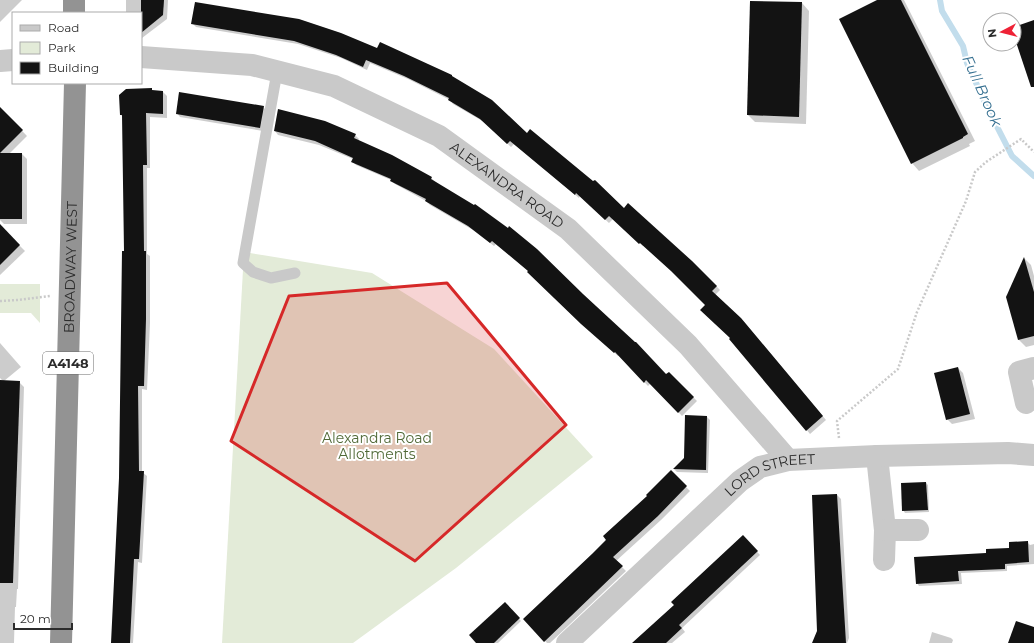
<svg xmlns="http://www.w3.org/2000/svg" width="1034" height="643" font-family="Montserrat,sans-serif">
<rect width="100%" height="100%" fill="#fff"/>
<g fill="#e3ebd8">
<path d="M244,252L372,273L494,349L593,457L456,568L353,643H222Z"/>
<path d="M0,284H40V323L31,313H0Z"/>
</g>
<g fill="#0003">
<path d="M0,0H22L0,22Z"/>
<path d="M126,0H168L167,19L142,38L141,37V13H126Z"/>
<path d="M879,0H904L975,141L969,144L970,146L919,171L912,163Z"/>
<path d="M196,3L455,79L692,261L720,290L715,295L745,323L826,420L810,434L731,338L706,305L676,274L644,245L643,246L613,219L609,223L580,196L579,198L514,144L511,147L484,122L453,104L450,100L408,79L370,63L367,70L341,58L298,44L196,27L192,23Z"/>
<path d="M802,3L809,11L806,124L755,122L748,115Z"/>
<path d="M151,89L153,91L163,92L167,96V118L150,117V168H147V254L150,256V323L147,390L142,389V472L147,476L142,563L138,562L133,643H112L120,478L125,252L123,117L121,115Z"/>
<path d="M263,107L267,111L263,131L180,117L177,113Z"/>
<path d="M0,108L27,136L9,154H22L27,159V224H4L0,220Z"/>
<path d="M275,131L355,135L359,139L358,141L431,178L666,376L669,373L697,401L682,416L651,383L648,386L619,355L618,356L586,327L529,271L496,244L494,246L473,230L430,205L426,201L395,184L391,180L356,165L352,161L353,159L319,145L278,135Z"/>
<path d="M3,229L25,251L0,275V232Z"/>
<path d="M1024,258L1031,265L1034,276V345L1026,347L1018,339Z"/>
<path d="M0,343L21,367L4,381L19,382L24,387L18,589H17L16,607H15L14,643H0V381H3L0,378Z"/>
<path d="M958,368L963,373L975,419L952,424L947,419Z"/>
<path d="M707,417L710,420L708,473L677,472L674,469L685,459Z"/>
<path d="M671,472L690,491L661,520L616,561L626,571L550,643H547L524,619L592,554Z"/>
<path d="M926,483L928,485L929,512L905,513L903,510L902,484Z"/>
<path d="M837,495L841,499L849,638L847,643H814L818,631Z"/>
<path d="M743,536L760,555L682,628L685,632L672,643H633L675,605Z"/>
<path d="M1027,542L1030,545L1034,544V564L1007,566V571L961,573L962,584L919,586L917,583L987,554L1010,549Z"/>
<path d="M505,603L521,621L498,643H477Z"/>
<path d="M932,632L951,638L953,640L952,643H929Z"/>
</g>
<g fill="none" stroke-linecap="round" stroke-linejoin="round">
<path stroke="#c2ddec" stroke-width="6" d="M940,0L942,11L963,46L967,63L987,107L1012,156L1034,176"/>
</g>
<g fill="#131313">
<path d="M141,0H164L163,15L141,33Z"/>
<path d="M877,0H901L968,134L963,137V138L911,164L839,19Z"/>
<path d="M750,1L802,2L799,117L747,115Z"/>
<path d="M195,2L299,19L341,33L377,48L380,42L452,75V76L492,100L527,133L530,129L593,181L595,180L624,208L628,203L692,261L717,286L712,291L741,318L823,416L806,431L729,339L730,338L700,310L705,305L671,271L640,243L639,244L609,216L605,220L576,193L575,195L510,141L507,144L480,119L448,100L449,98L404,76L366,60L363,67L336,55L294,41L191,24Z"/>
<path d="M1034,20V87H1031L1014,36V27Z"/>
<path d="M152,88V90L163,91V114L146,113L147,165H143L144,251H146V319L144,386H138L139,471H144L139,559H134L130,643H111L119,478L122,251H124L122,115H120L119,95L126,89Z"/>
<path d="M179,92L264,106L260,128L176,114Z"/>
<path d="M0,107L23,130L0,153Z"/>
<path d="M278,109L325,121L356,134L354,138L392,155L432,177L431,179L474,205L475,204L508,228L509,226L537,249L583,294L635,342H636L666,374L669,372L694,397L678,413L646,380L644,383L615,352L614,353L581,324L527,272L528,271L492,241L490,243L468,226L425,201L426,199L390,181L391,179L351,162L353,158L315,141L274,131Z"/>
<rect x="0" y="153" width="22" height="66"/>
<path d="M0,224L20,245L0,265Z"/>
<path d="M1024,257L1034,292V336L1018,340L1006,297Z"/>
<path d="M958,367L970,414L946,420L934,373Z"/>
<path d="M0,380L20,381L13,583H0Z"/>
<path d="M685,415L707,416L706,470L673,469L684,458Z"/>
<path d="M671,470L687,486L658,516L613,557L623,566L544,642L523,619L592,554L606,540L603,536L647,496L646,495Z"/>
<path d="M926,482L928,510L902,511L901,483Z"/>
<path d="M837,494L846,643H812L817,631L812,495Z"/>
<path d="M743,535L758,551L679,625L682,628L666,643H632L674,605L671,602Z"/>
<path d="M1028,541L1029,562L1005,564V569L958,571L959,581L916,584L914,557L986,553V549L1009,548V542Z"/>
<path d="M505,602L520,618L494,643H476L469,635Z"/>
<path d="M1016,621L1034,627V643H1008Z"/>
</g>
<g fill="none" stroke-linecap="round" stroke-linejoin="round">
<g stroke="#c9c9c9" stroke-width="2.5" stroke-dasharray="2 2" stroke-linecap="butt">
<path d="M0,301L18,300L50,296"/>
<path d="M839,438L837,421L898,369L917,312L966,201L975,172L986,162L1021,139L1034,152"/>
</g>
<path stroke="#c9c9c9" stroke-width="11" d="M277,72L243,263L253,272L271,278L295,273"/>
<g stroke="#c9c9c9" stroke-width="22">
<path id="s1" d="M141,57L252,65L334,86L439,136L568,229L688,345L788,460"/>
<path d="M0,61L13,60"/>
<path d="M1026,403L1019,372L1034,368"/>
<path d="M877,456L885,530L884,560"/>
<path d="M885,530H918"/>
<path id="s2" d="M567,643L740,481L760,467L788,460L877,456L1008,453L1034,455"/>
</g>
<g stroke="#939393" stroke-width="22">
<path d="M74,0V13"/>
<path id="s3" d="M61,643L75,83"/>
</g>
</g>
<path fill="#d62828" fill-opacity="0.2" stroke="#d62828" stroke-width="3" stroke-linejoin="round" d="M447,283L566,425L415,561L231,441L289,296Z"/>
<g text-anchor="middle" stroke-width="4" stroke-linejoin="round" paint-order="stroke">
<rect fill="#fff" stroke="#6b6b6b" stroke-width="1" x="43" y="352" width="50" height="22" rx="3"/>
<g font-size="13" font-weight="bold" fill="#2c2c2c">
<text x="68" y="368">A4148</text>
</g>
<g font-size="14" fill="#2c2c2c" stroke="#fff">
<text dy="5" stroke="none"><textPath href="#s1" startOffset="396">ALEXANDRA ROAD</textPath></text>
<text dy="5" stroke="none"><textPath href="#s3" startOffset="376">BROADWAY WEST</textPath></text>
<text dy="5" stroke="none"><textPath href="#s2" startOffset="268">LORD STREET</textPath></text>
</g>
<g font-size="14" fill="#506937" stroke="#fff">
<text x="377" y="443">Alexandra Road<tspan x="377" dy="16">Allotments</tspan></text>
</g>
<g font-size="15" font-style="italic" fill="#367091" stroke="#fff">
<text transform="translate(982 91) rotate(66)" y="5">Full Brook</text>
</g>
</g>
<rect x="12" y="12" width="130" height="72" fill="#ffffff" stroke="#ababab"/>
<rect x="20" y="25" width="20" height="6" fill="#c9c9c9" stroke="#ababab"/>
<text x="48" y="32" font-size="12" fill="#2c2c2c">Road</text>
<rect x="20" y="42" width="20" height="12" fill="#e3ebd8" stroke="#ababab"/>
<text x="48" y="52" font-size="12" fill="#2c2c2c">Park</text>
<rect x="20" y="62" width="20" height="12" fill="#131313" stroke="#ababab"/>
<text x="48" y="72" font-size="12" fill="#2c2c2c">Building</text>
<g transform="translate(1002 32) rotate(263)"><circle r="19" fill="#ffffff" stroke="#ababab"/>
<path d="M0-3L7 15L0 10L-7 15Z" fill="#ee2236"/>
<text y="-6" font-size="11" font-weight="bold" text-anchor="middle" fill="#2c2c2c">N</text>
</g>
<path d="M14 623v6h58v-6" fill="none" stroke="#2c2c2c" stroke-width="2"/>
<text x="20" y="623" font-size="12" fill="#2c2c2c" stroke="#ffffff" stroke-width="3" paint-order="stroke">20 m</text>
</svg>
